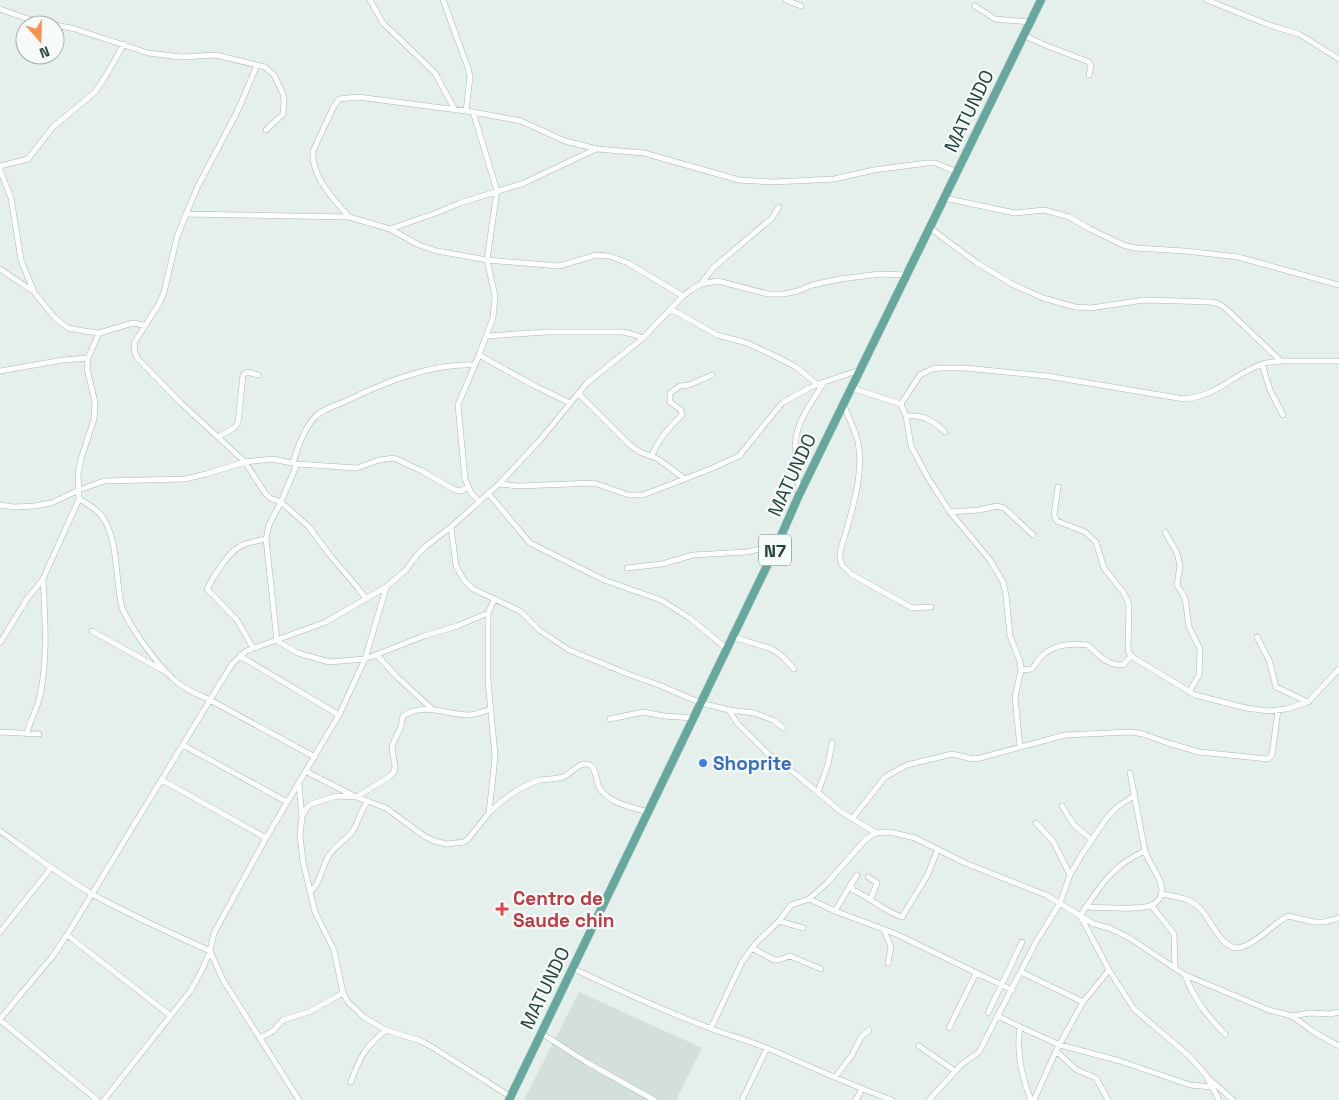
<svg xmlns="http://www.w3.org/2000/svg" width="1339" height="1100" viewBox="0 0 1339 1100" font-family="'Space Grotesk',sans-serif">
  <style>
    .built { fill: #d2dfdb }
    .lines { fill: none; stroke-linecap: round; stroke-linejoin: round }
    .minor-casing { stroke: #a7b8b4; stroke-width: 6 }
    .primary-casing { stroke: #c1cac9; stroke-width: 9 }
    .minor { stroke: #fff; stroke-width: 5 }
    .primary { stroke: #66a79e; stroke-width: 8 }
    .shop-dot { fill: #3f7fe0; stroke: #f6fbf9; stroke-width: 2 }
    .health-dot { fill: #e0444e; stroke: #f6fbf9; stroke-width: 2 }
    .labels { text-anchor: middle; dominant-baseline: central; stroke-width: 4.5; stroke-linejoin: round; paint-order: stroke }
    .shield { fill: #f6fbf9; stroke: #627a76; stroke-width: 1 }
    .shield-label { font-size: 18px; font-weight: bold; fill: #22423e }
    .street-label { font-size: 19px; fill: #22423e; stroke: #f6fbf9 }
    .shop-label { font-size: 19px; font-weight: bold; fill: #366cbe; stroke: #f6fbf9; text-anchor: start }
    .health-label { font-size: 19px; font-weight: bold; fill: #be3a42; stroke: #f6fbf9; text-anchor: start }
  </style>
  <rect width="100%" height="100%" fill="#e5efeb"/>
  <!-- built -->
  <path class="built" d="M579,992L702,1048L676,1100H524Z"/>
  <g class="lines">
    <defs>
      <path id="minor" d="M370,0L383,23L435,73L455,110
        M443,0L468,68L470,77L466,111
        M786,0L801,6
        M1207,0L1269,25L1299,34L1339,59
        M975,6L995,19L1029,22
        M0,9L28,19L75,29L148,53L181,57L216,55L265,67L274,75L283,94L284,102L283,114L266,130
        M1023,35L1045,45L1089,62L1091,66L1089,75
        M257,65L238,110L198,186L186,214L177,237L164,292L159,304L134,343L135,353L138,359L182,404L245,462L265,493L270,498L281,502L309,527L329,554L358,588L366,599
        M473,112L497,191L487,260L495,296L493,318L479,355L458,405L465,479L471,493L479,501
        M0,166L28,159L53,127L95,92L105,77L124,44
        M0,170L11,198L21,260L34,292L54,317L68,328L84,331L99,333L133,323L144,325
        M944,198L1015,213L1044,210L1069,217L1090,229L1123,245L1135,248L1185,251L1238,257L1339,285
        M186,214L349,217L390,229L419,245L437,251L487,260L559,266L596,255L609,256L628,263L683,296
        M349,217C334,199 311,177 313,151L333,108L339,99L358,97L473,112L521,121L565,141L597,149L644,153L739,180L774,182L834,179L874,170L927,163H935L957,172
        M930,228L977,263L1012,284L1043,298L1075,307L1091,308L1144,300L1211,302L1219,304L1225,308L1281,361H1339
        M390,229L436,213L460,203L524,183L596,149
        M0,269L34,292
        M701,284L713,268L772,218L779,207
        M671,309L717,335L747,343L777,357L796,367L818,385
        M487,336L547,332H622L632,334L643,338
        M479,355L535,386L570,403
        M1262,364L1270,390L1283,415
        M0,371L63,360L88,358
        M852,388L901,404L906,416L911,446L928,478L950,512L990,560L1003,582L1006,595L1010,636L1020,661L1021,670L1015,697L1020,747
        M578,393L630,445L640,452L658,459L685,479
        M901,404L920,375L932,369L941,368H965L1047,376L1184,399C1218,396 1232,375 1262,364C1268,362 1275,362 1281,361
        M844,406C849,418 855,430 858,442C865,476 849,520 840,552V559L842,565L851,574L912,608L931,607
        M906,416C923,414 933,421 945,432
        M218,437L234,428L238,423L243,375L247,372L258,375
        M652,456C658,439 669,428 682,415L681,410L670,402V393L680,386L689,385L712,375
        M293,463C298,447 303,431 314,418C321,410 334,406 344,402C383,383 431,363 475,365
        M297,464L281,502L269,525L266,539L277,641L298,653L329,662L365,659L424,636L457,626L488,613
        M499,484L519,486L594,483L629,495H643L708,470L739,456L782,403L809,388L824,382
        M1058,487L1054,515L1057,521L1085,532L1096,542L1104,568L1123,592L1127,599L1129,606L1128,648L1129,653L1134,658L1195,695L1246,708L1269,711L1286,709L1308,702L1339,669
        M799,491C798,473 792,451 797,433C801,415 815,398 824,382L860,370
        M488,493L530,543L604,580L661,600L691,619L727,649
        M79,499C86,503 95,508 101,515C119,538 115,580 122,608C132,630 159,668 178,683C188,691 199,695 210,700L315,757
        M0,505L14,507L34,506L51,503L79,490L104,481L185,479L206,474L245,462L272,459L297,464L357,468L379,460L394,458L420,470L455,490L461,491L468,487
        M950,512L979,510L997,506L1004,508L1033,535
        M451,527L456,566L464,580L473,589L520,611L539,630L569,650L633,676L659,685L701,703L729,710L754,713L773,720L783,728
        M1165,532L1177,553L1180,565L1177,585L1185,598L1189,627L1200,649L1199,675L1189,692
        M627,568L662,564L693,555L747,552L777,545
        M92,631L164,671
        M733,637L772,649L782,656L794,669
        M1257,637L1269,660L1276,687L1308,702
        M0,643L27,599L43,579L79,499L78,474L81,459L94,419L95,402L87,369L88,358L99,333
        M253,648L237,620L207,589C213,577 228,553 239,547C247,542 257,541 266,539
        M377,655L396,676L431,708
        M240,656L339,715
        M1021,670L1032,669C1035,665 1037,660 1042,656C1054,644 1072,643 1088,645C1097,654 1108,666 1123,665L1131,656
        M729,710L737,723L768,754L797,775L840,811L876,833
        M610,719L643,712L664,716L694,718
        M0,732L39,734
        M27,733C30,721 37,709 40,696C48,658 45,618 43,579
        M183,745L287,802
        M307,772L356,797L386,808L424,836L434,841L447,844L464,842L468,839L489,813L494,767L495,755L488,681V613L494,600
        M162,780L266,838
        M299,784L302,817L300,835L303,862L315,912L334,950L343,993L348,1002L365,1018L386,1030L421,1041L432,1047L511,1097
        M818,792L828,764L832,743
        M1062,806L1074,825L1091,839
        M489,813C504,798 520,786 540,780C547,779 556,779 563,777C571,774 580,760 590,765C597,769 596,783 600,789C611,804 631,807 648,812
        M302,817L306,809L311,804L336,796L356,797L389,777L394,772L395,766L392,748L394,741L401,727L403,716C424,702 444,714 467,715C475,715 483,712 490,709
        M852,819L885,777L907,765L952,754L973,759L980,758L1065,735L1131,732L1143,734L1168,743L1199,752L1268,759L1272,755L1278,710
        M1036,823L1053,841L1070,875
        M0,831C31,853 60,875 92,894C130,915 170,933 210,951L223,980L299,1100
        M857,875L851,884L853,890C870,897 885,912 902,917L927,876L938,849
        M868,877L877,883L871,898
        M311,891C320,884 322,867 328,857C334,846 345,841 352,832C359,822 360,811 368,801
        M1162,894C1172,896 1183,897 1192,902C1211,913 1213,940 1235,948C1253,948 1272,924 1288,916L1314,922H1324L1339,918
        M809,899L835,911L896,934L1012,990
        M1151,905L1174,934L1175,968
        M1086,907C1103,908 1134,910 1150,906C1156,904 1162,897 1162,891C1162,878 1149,864 1145,851L1130,773
        M835,911L851,884
        M1080,916C1099,888 1113,864 1145,851
        M1081,917L1109,970L1134,1009L1189,1056L1206,1075L1219,1100
        M779,921L803,928
        M884,930L891,947L888,963
        M0,932L51,868
        M67,935L171,1016
        M752,948L774,960H778L790,956L821,969
        M572,968C618,990 665,1011 712,1029C731,1036 751,1041 769,1049C810,1066 850,1085 892,1100
        M1021,972L1083,1002
        M1185,975C1194,999 1207,1016 1225,1034
        M988,1013L1022,942
        M998,1016L1020,1027
        M1292,1016L1310,1013L1330,1014L1339,1012
        M0,1019L52,957L67,935L210,700L232,664L246,651L326,622L386,587L406,570L417,555L426,546L451,527L499,484L540,440L587,383L643,338L683,296L691,290L701,284L718,281L768,294H784L798,291L812,285L840,279L880,274L906,275
        M0,1020L97,1100
        M711,1028L742,962L756,943L779,921L791,905L809,899L827,883L866,839L876,833L890,832L915,838L965,863L1046,895L1094,924L1109,928L1128,937L1185,975L1269,1010L1292,1016L1314,1032L1339,1046
        M949,1028L976,973
        M541,1033L588,1063L654,1100
        M260,1038L273,1031L283,1020L309,1012L343,993
        M919,1046L955,1071
        M1056,1051L1077,1070L1096,1078L1108,1100
        M836,1076L852,1055L861,1037L869,1030
        M1207,1077L1233,1100
        M351,1082C359,1058 366,1046 386,1030
        M104,1100L191,990L202,970L210,951L214,933L266,838L339,715L365,659L386,588
        M742,1100L767,1048
        M856,1100L862,1089
        M929,1100L961,1065L979,1052L1036,942L1060,903L1070,875L1082,854L1106,819L1116,808L1135,795
        M1031,1100C1022,1079 1016,1050 1020,1027L1060,1045L1120,1061L1190,1085L1212,1087
        M1034,1100L1056,1051L1083,1002L1109,970"/>
      <path id="primary" d="M509,1100L777,545L799,495L1041,0"/>
    </defs>
    <!-- minor casing -->
    <use href="#minor" class="minor-casing"/>
    <!-- primary casing -->
    <use href="#primary" class="primary-casing"/>
    <!-- minor -->
    <use href="#minor" class="minor"/>
    <!-- primary -->
    <use href="#primary" class="primary"/>
  </g>
  <!-- markers -->
  <circle class="shop-dot" cx="703" cy="763" r="5"/>
  <path class="health-dot" d="M499.5 901.5h5v5h5v5h-5v5h-5v-5h-5v-5h5z"/>
  <g class="labels">
    <!-- shield labels -->
    <rect class="shield" x="759" y="534.5" width="32" height="31" rx="4"/>
    <g class="shield-label">
      <text x="775" y="550">N7</text>
    </g>
    <!-- street labels -->
    <g class="street-label">
      <text transform="translate(969 111) rotate(-64)">MATUNDO</text>
      <text transform="translate(792 475) rotate(-65)">MATUNDO</text>
      <text transform="translate(545 988) rotate(-64)">MATUNDO</text>
    </g>
    <!-- shop labels -->
    <g class="shop-label">
      <text x="713" y="763">Shoprite</text>
    </g>
    <!-- health labels -->
    <g class="health-label">
      <text x="513" y="898">Centro de<tspan x="513" dy="22">Saude chin</tspan></text>
    </g>
  </g>
  <!-- north arrow -->
  <g transform="translate(40 40) rotate(160)"><circle r="24" fill="#f6fbf9" stroke="#a1b1ae"/>
  <path d="M0-4L9 19L0 12L-9 19Z" fill="#fc9256"/>
  <text y="-8" font-size="14" font-weight="bold" text-anchor="middle" fill="#22423e">N</text>
  </g>
</svg>
